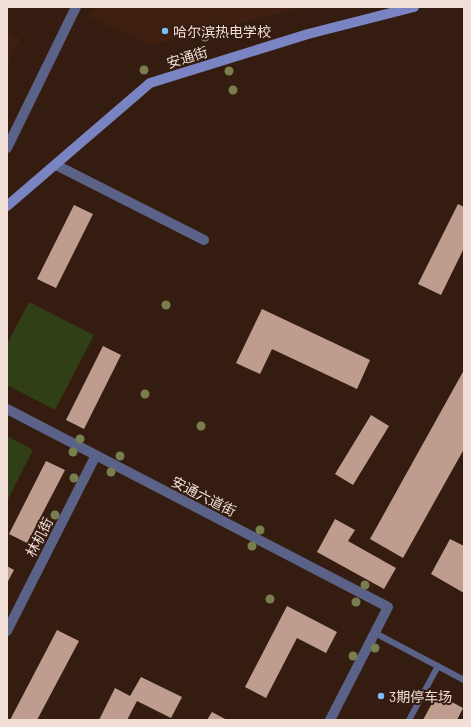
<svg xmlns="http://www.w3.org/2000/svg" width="471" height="727" viewBox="0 0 471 727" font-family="Barlow,'Noto Sans SC',sans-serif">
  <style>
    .built { fill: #3f2010 }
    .green { fill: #313f16 }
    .building { fill: #bf9d8e }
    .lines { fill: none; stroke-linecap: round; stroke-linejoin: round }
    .service { stroke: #5b6288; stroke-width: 6 }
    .minor { stroke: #5b6288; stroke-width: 10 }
    .secondary { stroke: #7a84c2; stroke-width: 10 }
    .tree { fill: #787e4d }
    .poi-dot { fill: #78bff7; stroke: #351c10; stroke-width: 1.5 }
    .labels { text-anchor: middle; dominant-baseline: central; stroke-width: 4; stroke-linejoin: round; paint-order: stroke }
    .poi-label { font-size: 14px; fill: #f1dfd7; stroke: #351c10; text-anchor: start }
    .street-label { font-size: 14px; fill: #f1dfd7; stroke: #351c10 }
  </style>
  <rect width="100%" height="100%" fill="#351c10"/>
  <!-- built -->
  <path class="built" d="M93,7H307L151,45L88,16Z
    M7,32L20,39L7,64Z"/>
  <!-- green -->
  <path class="green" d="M29,302L94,335L55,410L7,385V344Z
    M7,436L33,450L7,501Z"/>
  <!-- building -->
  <path class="building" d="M458,204L464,207V248L441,295L418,284Z
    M74,205L93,214L56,288L37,279Z
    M262,309L370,360L357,389L272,349L260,374L236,363Z
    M103,346L121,355L84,429L66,420Z
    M464,370V449L403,558L370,539Z
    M371,415L389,426L353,485L335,474Z
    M46,461L65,470L27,543L9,534Z
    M335,519L355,530L348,541L396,568L384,589L317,552Z
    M450,539L464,546V593L431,574Z
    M7,566L14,570L7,583Z
    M287,606L337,632L326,653L297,638L266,698L245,687Z
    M57,630L79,641L37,720H10Z
    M141,677L182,697L171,718L137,701L127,720H99L115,688L130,696Z
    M437,694L463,708L457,720H423Z
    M212,712L227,720H207Z"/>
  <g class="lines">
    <!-- service -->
    <path class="service" d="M375,633L464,680
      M409,720L438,666"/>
    <!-- minor -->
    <path class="minor" d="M7,148L76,7
      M56,165L204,240
      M7,409L388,607L330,720
      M7,631L96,455"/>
    <!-- secondary -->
    <path class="secondary" d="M7,206L150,83L308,34L414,7"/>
  </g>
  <!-- trees -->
  <g class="tree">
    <circle cx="205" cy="37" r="4.5"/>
    <circle cx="144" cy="70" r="4.5"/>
    <circle cx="229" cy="71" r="4.5"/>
    <circle cx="233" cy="90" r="4.5"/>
    <circle cx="166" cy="305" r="4.5"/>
    <circle cx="145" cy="394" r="4.5"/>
    <circle cx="201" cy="426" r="4.5"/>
    <circle cx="80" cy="439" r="4.5"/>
    <circle cx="73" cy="452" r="4.5"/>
    <circle cx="120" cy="456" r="4.5"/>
    <circle cx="111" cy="472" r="4.5"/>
    <circle cx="74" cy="478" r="4.5"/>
    <circle cx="55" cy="515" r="4.5"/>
    <circle cx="260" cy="530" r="4.5"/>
    <circle cx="252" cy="546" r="4.5"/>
    <circle cx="365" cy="585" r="4.5"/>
    <circle cx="270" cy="599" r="4.5"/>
    <circle cx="356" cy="602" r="4.5"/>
    <circle cx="375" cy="648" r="4.5"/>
    <circle cx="353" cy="656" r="4.5"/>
  </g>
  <!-- markers -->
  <g class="poi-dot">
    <circle cx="165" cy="31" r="4"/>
    <circle cx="381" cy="696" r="4"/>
  </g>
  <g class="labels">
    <!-- poi labels -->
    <g class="poi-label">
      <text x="173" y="31">哈尔滨热电学校</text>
      <text x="389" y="696">3期停车场</text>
    </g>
    <!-- street labels -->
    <g class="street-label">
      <text transform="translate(187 57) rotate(-17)">安通街</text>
      <text transform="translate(204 496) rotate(27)">安通六道街</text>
      <text transform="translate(39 537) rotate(-63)">林机街</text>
    </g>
  </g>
  <!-- border -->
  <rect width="471" height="727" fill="none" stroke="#f1dfd7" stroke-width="16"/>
</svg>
